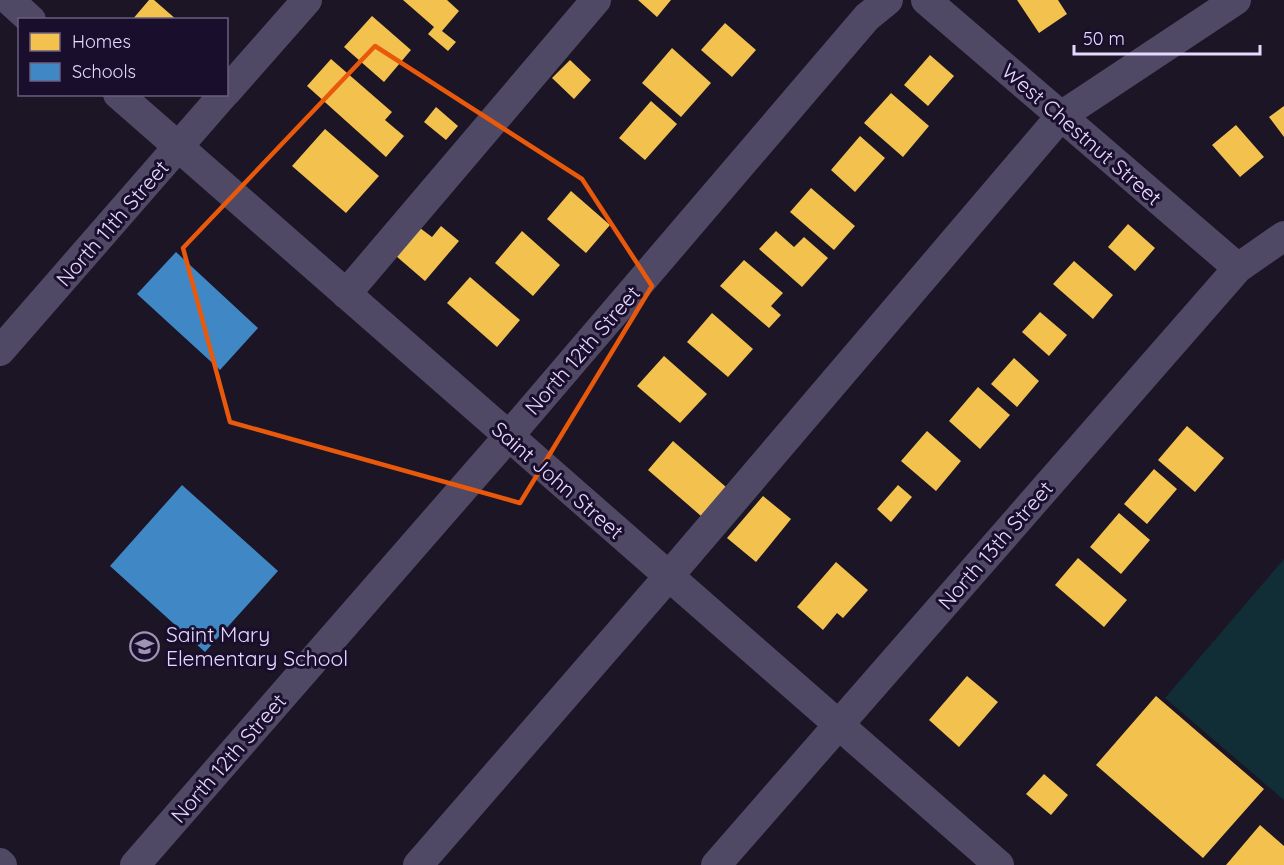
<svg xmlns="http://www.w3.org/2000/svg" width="1284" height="865" viewBox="0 0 1284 865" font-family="Quicksand,sans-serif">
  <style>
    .green { fill: #112d35 }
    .homes { fill: #f2c14e }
    .schools { fill: #3f88c5 }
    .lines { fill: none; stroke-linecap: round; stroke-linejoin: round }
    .minor { stroke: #504966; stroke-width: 30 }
    .marked { fill: none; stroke: #e8590c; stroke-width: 4.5; stroke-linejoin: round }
    .labels { text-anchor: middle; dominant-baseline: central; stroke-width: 6; stroke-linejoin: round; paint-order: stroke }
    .street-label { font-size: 21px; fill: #e5d9ff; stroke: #190e2c }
    .poi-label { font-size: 21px; fill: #e5d9ff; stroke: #190e2c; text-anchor: start }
  </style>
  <rect width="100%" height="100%" fill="#1b1525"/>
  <!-- green -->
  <path class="green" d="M1284,559V800L1165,698Z"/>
  <!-- homes -->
  <path class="homes" d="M149,0H154L177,20H132Z
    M403,0H447L459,11L442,31L456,42L448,51L428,34L434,27Z
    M638,0H671L657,17Z
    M1017,0H1058L1067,14L1039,33Z
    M372,16L411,50L384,82L344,47Z
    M725,23L756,50L732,77L701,50Z
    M672,48L711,83L681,117L642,83Z
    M930,55L954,76L928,106L904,85Z
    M331,59L392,112L385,120L404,136L386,157L307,86Z
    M570,60L591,80L574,99L552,78Z
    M891,93L929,126L903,157L864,123Z
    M651,101L677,124L645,160L619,138Z
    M1284,106V137L1269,117Z
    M436,107L458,126L446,140L424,122Z
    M1236,125L1264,157L1240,177L1212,145Z
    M325,129L379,176L346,213L292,166Z
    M860,136L885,158L855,192L831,170Z
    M811,188L855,226L834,250L790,212Z
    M571,191L610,225L586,253L547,219Z
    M1128,224L1155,248L1135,271L1108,247Z
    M441,226L459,241L425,281L396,256L420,228L432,237Z
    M522,231L560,265L533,296L495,263Z
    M776,231L794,247L804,237L828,258L802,287L759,249Z
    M744,260L783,293L771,306L781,315L769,328L720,286Z
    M1074,261L1113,295L1093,319L1053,284Z
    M470,277L520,320L497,347L447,303Z
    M1040,312L1067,335L1049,356L1022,332Z
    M712,313L753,349L728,377L687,342Z
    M664,356L707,394L680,423L637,386Z
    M1014,358L1039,381L1017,407L991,384Z
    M978,387L1010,415L980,449L949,421Z
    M1187,426L1224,458L1195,492L1158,460Z
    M927,431L961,461L936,491L901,461Z
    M673,441L726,487L701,516L648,470Z
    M1154,469L1177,489L1147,524L1124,504Z
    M898,485L912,497L891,522L877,509Z
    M763,496L791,519L756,562L727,538Z
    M1119,513L1150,540L1121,574L1090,547Z
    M1078,558L1127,600L1104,627L1055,585Z
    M836,562L868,590L843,618L837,613L823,630L797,607Z
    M967,676L998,702L959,747L929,720Z
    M1156,696L1264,789L1203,858L1096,765Z
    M1044,774L1068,795L1051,815L1026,794Z
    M1260,825L1284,846V865H1226Z"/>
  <!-- schools -->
  <path class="schools" d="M176,252L258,328L220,370L137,294Z
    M182,485L278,571L205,652L110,566Z"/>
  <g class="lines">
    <!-- minor -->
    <path class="minor" d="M9,0L31,20
      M926,0L1238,268
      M226,92L307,0
      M118,94L999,865
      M346,294L596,0
      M0,351L224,94
      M0,863L2,865
      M135,865L508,437L867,17L888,0
      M418,865L668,577L1061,116L1236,0
      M716,865L1238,268L1284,236"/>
  </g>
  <!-- marked area -->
  <path class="marked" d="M375,46L582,179L652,286L520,503L230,422L183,248Z"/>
  <!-- icons -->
  <defs>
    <symbol id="school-ring" viewBox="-11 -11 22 22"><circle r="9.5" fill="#190e2c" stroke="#9e94b3" stroke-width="1.5"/><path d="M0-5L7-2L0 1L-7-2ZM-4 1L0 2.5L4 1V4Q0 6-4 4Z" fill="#9e94b3"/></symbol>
  </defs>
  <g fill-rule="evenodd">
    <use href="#school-ring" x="128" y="630" width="33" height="33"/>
  </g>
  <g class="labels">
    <!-- street labels -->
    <g class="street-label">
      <text transform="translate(1082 134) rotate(41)">West Chestnut Street</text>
      <text transform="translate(112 223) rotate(-49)">North 11th Street</text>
      <text transform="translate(582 350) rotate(-49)">North 12th Street</text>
      <text transform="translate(558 480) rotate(41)">Saint John Street</text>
      <text transform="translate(995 545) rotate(-49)">North 13th Street</text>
      <text transform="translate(228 758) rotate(-49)">North 12th Street</text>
    </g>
    <!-- poi labels -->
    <g class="poi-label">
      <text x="166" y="634">Saint Mary<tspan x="166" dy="24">Elementary School</tspan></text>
    </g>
  </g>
  <!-- legend -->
  <rect x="18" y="18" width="210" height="78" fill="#190e2c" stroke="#6b5f80" stroke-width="1.5"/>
  <rect x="30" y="33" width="30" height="18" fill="#f2c14e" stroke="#6b5f80" stroke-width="1.5"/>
  <text x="72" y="48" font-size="18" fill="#e5d9ff">Homes</text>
  <rect x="30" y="63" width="30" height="18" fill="#3f88c5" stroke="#6b5f80" stroke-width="1.5"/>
  <text x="72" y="78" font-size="18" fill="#e5d9ff">Schools</text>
  <!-- scale -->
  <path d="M1074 45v9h186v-9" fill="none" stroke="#e5d9ff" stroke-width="3"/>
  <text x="1083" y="45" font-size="18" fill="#e5d9ff" stroke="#190e2c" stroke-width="4.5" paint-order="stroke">50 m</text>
</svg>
